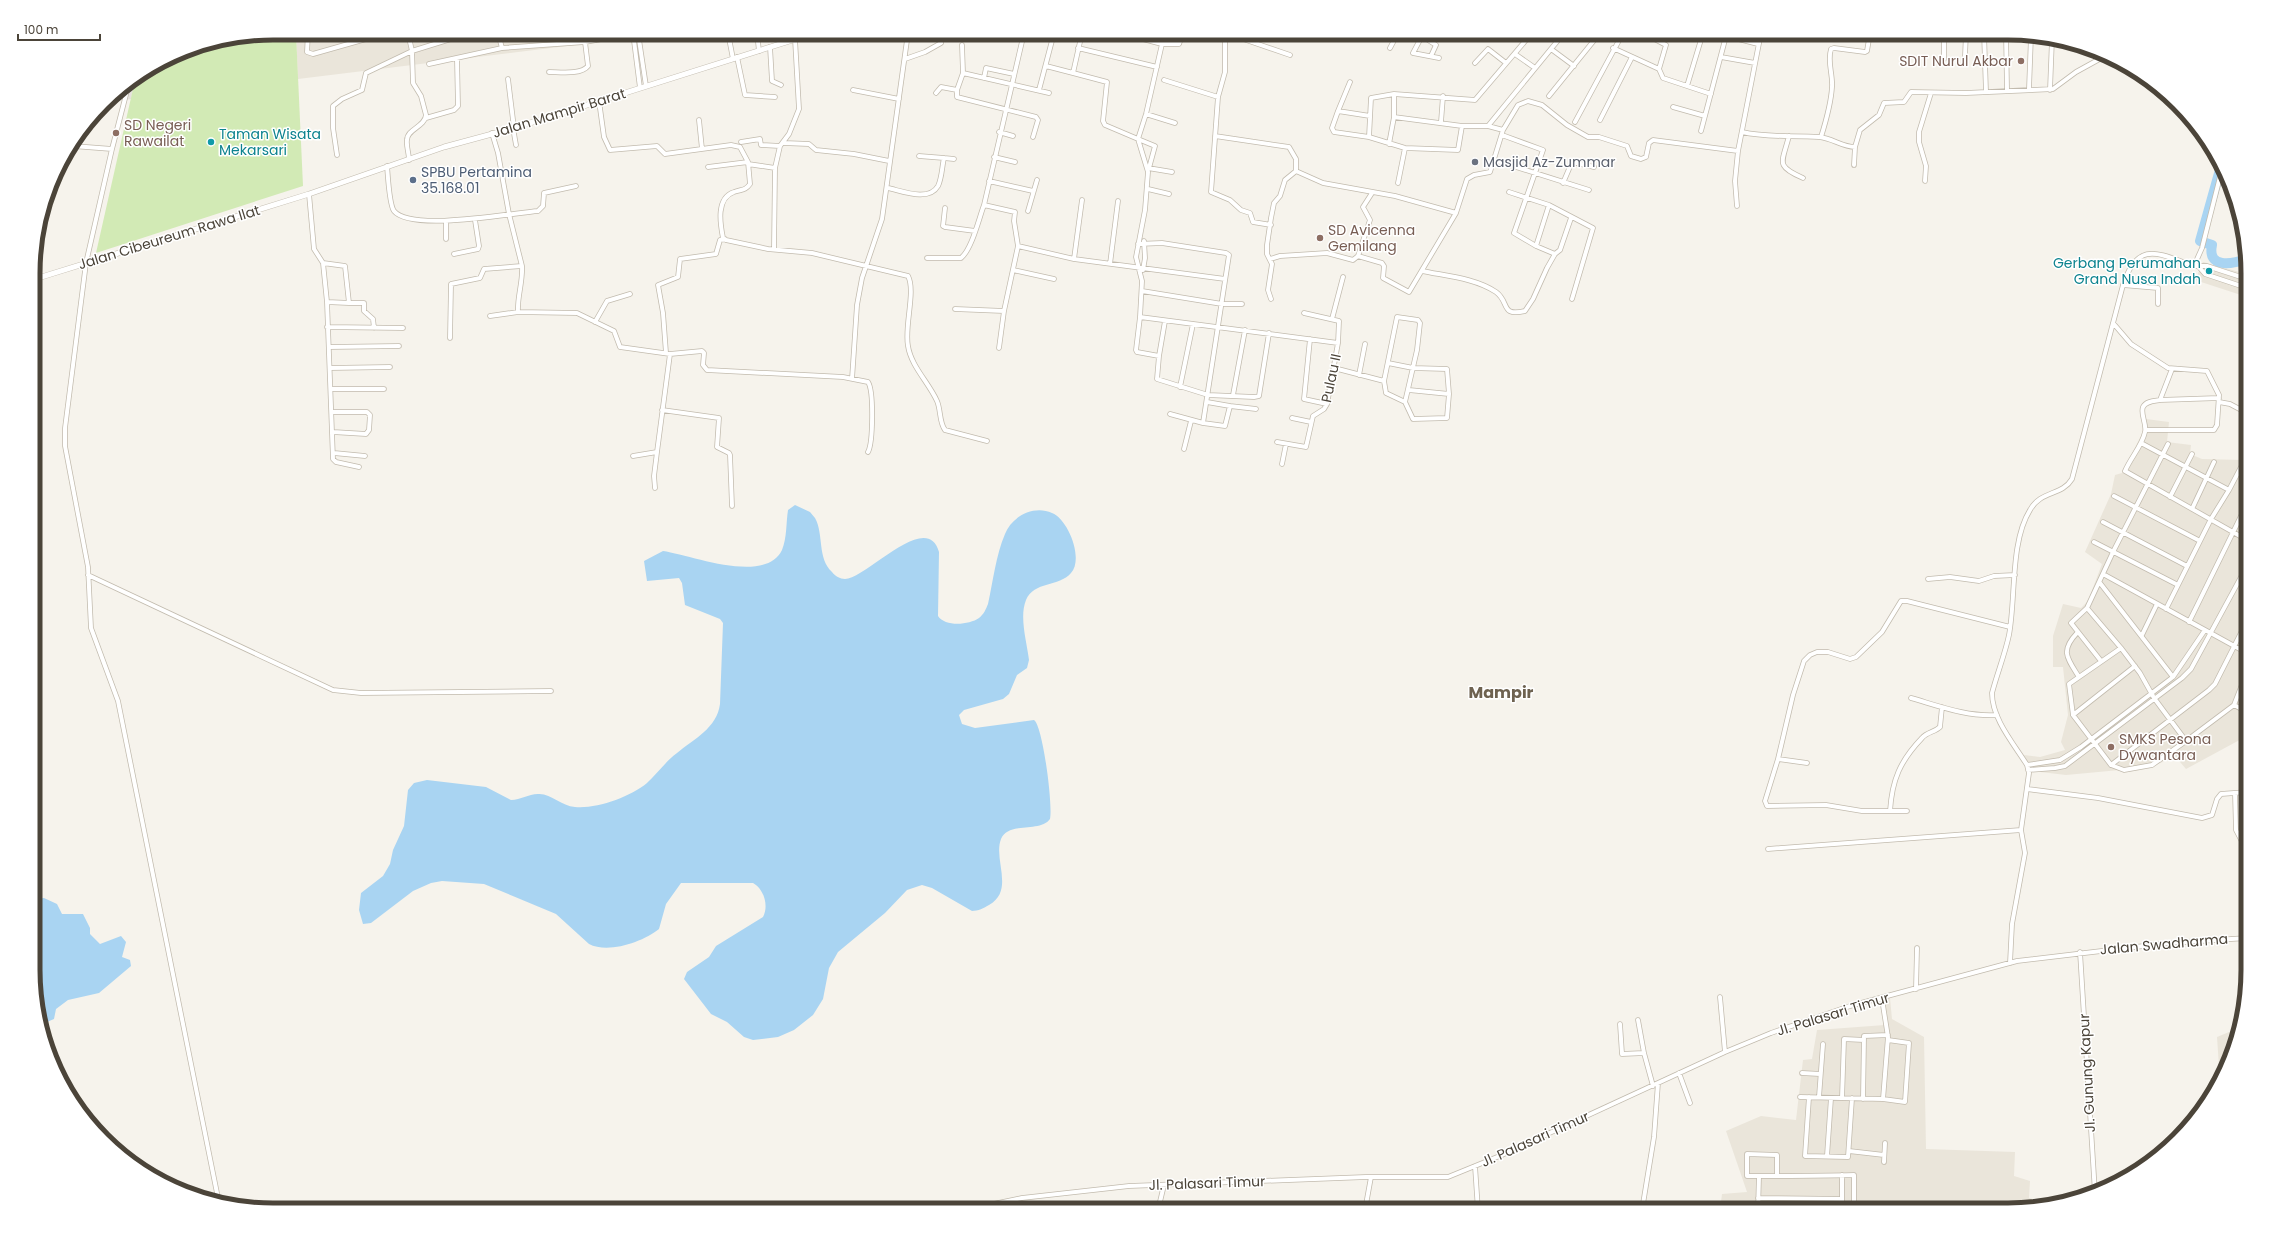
<svg xmlns="http://www.w3.org/2000/svg" width="2281" height="1243" viewBox="0 0 2281 1243" font-family="Poppins,sans-serif">
  <style>
    .residential { fill: #eae5da }
    .industrial { fill: #e6e2dd }
    .green { fill: #d2eab5 }
    .water { fill: #a9d4f2 }
    .lines { fill: none; stroke-linecap: round; stroke-linejoin: round }
    .stream { stroke: #a9d4f2; stroke-width: 1.5 }
    .river { stroke: #a9d4f2; stroke-width: 10 }
    .minor-casing { stroke: #c2bbae; stroke-width: 5.5 }
    .tertiary-casing { stroke: #c2bbae; stroke-width: 6 }
    .minor { stroke: #fff; stroke-width: 4 }
    .tertiary { stroke: #fff; stroke-width: 5 }
    .education-dot { fill: #8d6e63; stroke: #fff; stroke-width: 1.5 }
    .culture-dot { fill: #0f9aa8; stroke: #fff; stroke-width: 1.5 }
    .worship-dot { fill: #6b7280; stroke: #fff; stroke-width: 1.5 }
    .service-dot { fill: #5c6f8a; stroke: #fff; stroke-width: 1.5 }
    .labels { text-anchor: middle; dominant-baseline: central; stroke-width: 3; stroke-linejoin: round; paint-order: stroke }
    .education-label { font-size: 14px; fill: #785e54; stroke: #fff; text-anchor: start }
    .street-label { font-size: 14px; fill: #4b4439; stroke: #fff }
    .culture-label { font-size: 14px; fill: #0d838f; stroke: #fff; text-anchor: start }
    .worship-label { font-size: 14px; fill: #5b616d; stroke: #fff; text-anchor: start }
    .service-label { font-size: 14px; fill: #4e5e75; stroke: #fff; text-anchor: start }
    .quarter-label { font-size: 16px; font-weight: bold; fill: #6e6250; stroke: #fff }
    .rim { fill: none; stroke: #4b4439; stroke-width: 5 }
  </style>
  <rect width="100%" height="100%" fill="#f6f3ec"/>
  <!-- residential -->
  <path class="residential" d="M296,33H673L298,79Z
    M2247,260V297L2195,280L2203,262L2243,273Z
    M2146,419L2169,422L2167,442L2191,445L2190,454L2202,459L2243,460V508L2247,510V736L2186,769L2175,756L2152,767L2066,775L2032,771L2024,755L2040,757L2065,750L2061,742L2068,715L2063,667H2053V636L2063,604L2081,608L2088,601L2102,564L2085,552L2111,494L2115,475L2122,473L2144,430Z
    M1890,998L1892,1019L1924,1037L1926,1149L2015,1152L2014,1176L2030,1181L2029,1198L2051,1204L2024,1209L1720,1210L1722,1194L1747,1192L1726,1131L1761,1116L1796,1120L1803,1060L1812,1059L1817,1030L1885,1025L1881,1001Z
    M2241,1027L2240,1033L2220,1081L2217,1037Z"/>
  <!-- industrial -->
  <path class="industrial" d="M135,80L131,99L107,102L114,93Z"/>
  <!-- green -->
  <path class="green" d="M273,33H296L303,186L96,253L135,80L181,51Z"/>
  <!-- water -->
  <path class="water" d="M795,505L810,512L815,518C824,534 817,558 832,572C835,576 840,579 845,579C866,579 927,509 939,552L938,616C945,627 969,625 979,618C984,614 986,609 988,604C993,581 996,555 1005,534C1012,516 1034,505 1052,513C1068,519 1084,559 1071,573C1059,587 1034,581 1026,600C1019,617 1027,643 1029,660L1027,668L1017,675L1009,694L1003,699L964,710L959,715L962,724L975,728L1034,720C1043,726 1053,806 1050,819C1040,833 1009,821 1001,839C993,860 1015,890 989,905C984,908 978,911 972,911L932,888L922,885L907,890L885,913L838,952L829,968L823,999L813,1015L794,1030L778,1037L753,1040L744,1037L727,1022L711,1014L684,979L687,972L709,957L716,946L763,917C769,906 764,889 753,883H681L666,904L659,929C643,942 608,954 589,944L556,914L484,884L442,881L431,883L413,891L371,923L363,924L359,910L361,893L383,876L390,864L393,850L404,826L408,790L414,783L427,780L486,787L511,800C521,800 528,794 538,794C551,793 561,806 575,807C597,809 630,797 647,783C657,774 665,762 677,753C694,739 717,728 720,704L723,623L720,619L685,605L682,583L679,578L647,581L644,561L663,551C691,555 765,585 782,550C787,538 786,523 788,510Z
    M44,898L57,904L62,914H83L90,928V934L100,944L121,936L126,942L122,957L130,960L131,966L99,993L68,1000L56,1009L54,1019L47,1022L43,1035L35,1001V899Z"/>
  <g class="lines">
    <!-- stream -->
    <path class="stream" d="M2194,135L2205,148
      M2207,150L2220,168"/>
    <!-- river -->
    <path class="river" d="M2221,166L2200,241L2212,245C2207,269 2232,264 2247,259"/>
    <defs>
      <path id="minor" d="M308,33L307,52L313,54L387,33
        M408,33L412,51L413,83L421,96L426,115C425,127 407,129 407,140C406,146 409,153 409,160
        M498,33L502,48
        M633,33L640,88
        M638,33L646,86
        M728,33L733,59
        M757,33L759,51
        M1082,33L1073,73L1107,82L1103,121L1105,125L1138,139L1148,172L1145,210L1136,257L1142,281L1140,317L1338,343L1339,321L1304,313
        M1120,33L1162,44
        M1225,33V72L1218,97L1211,192L1230,200L1241,210L1250,213L1253,222L1271,225
        M1226,33L1290,55
        M1417,33L1436,45L1431,56
        M1643,33L1666,45L1659,69
        M1715,33L1758,44
        M1984,33L1986,92
        M1987,33L2023,35
        M2006,33L2007,90
        M1422,36L1413,53L1439,58
        M962,45L963,73L957,90V97L1036,117L1038,120L1033,137
        M770,47L772,81L781,85
        M1078,48L1157,67
        M1390,48L1398,33
        M1613,48L1659,69L1663,78L1711,94
        M1551,49L1574,66
        M1515,54L1535,68
        M1965,56L1966,33
        M737,57L745,95L775,97
        M1721,57L1755,63
        M905,59L925,52L941,43
        M1944,59V33
        M1475,63L1488,49L1506,63
        M429,64L502,48L585,42L635,33
        M1046,66L1073,73
        M549,72C560,72 581,75 588,66L585,42
        M963,73L1049,93
        M984,78L986,68L1014,74
        M508,79L514,128
        M1164,80L1218,97
        M1350,82L1338,111L1370,116
        M129,83L112,149L86,263L65,428V446L88,567L91,628L118,701L219,1203
        M1687,86L1703,33
        M2029,89L2031,36
        M853,90L899,99
        M1039,90L1054,33
        M2050,90L2052,39
        M936,93L941,87L957,90
        M1549,96L1600,33
        M599,101L604,137L610,150L657,146L665,154L731,145L740,147L748,162L750,184C745,191 742,189 734,192C716,198 720,223 723,238L726,240L768,249L812,253L908,276C916,291 904,327 908,346C911,366 929,383 937,401C941,410 939,422 945,430L987,441
        M1673,107L1705,116
        M1338,111L1332,128L1334,132L1369,137L1405,148L1458,150L1462,126
        M1146,114L1175,123
        M1394,117L1462,126H1488
        M426,118L454,110L458,106L457,59
        M699,120L702,149
        M1600,120L1632,57
        M1441,122L1443,96
        M1575,122L1623,33
        M2193,122L2199,137L2218,160
        M513,128L516,145
        M1503,130L1518,105L1528,101L1542,105L1567,125L1588,137H1599L1627,146L1631,156L1641,159L1646,157L1649,143L1653,140L1738,151
        M1701,131L1726,36
        M999,132L1013,136
        M1742,132C1768,138 1793,135 1819,137C1832,138 1842,147 1855,147L1860,130L1879,115L1884,103L1904,102L1911,92L1966,93L2053,89L2076,72L2105,56
        M1502,135L1543,150L1514,233L1536,246L1555,254
        M1215,136L1289,147L1296,159V171L1323,183L1395,196L1456,213L1467,179L1474,175L1490,172L1503,130L1488,126L1564,33
        M1789,136C1782,163 1775,166 1803,178
        M1369,137L1371,98L1394,94L1475,100L1532,33
        M1821,137C1826,121 1831,104 1832,87C1833,74 1827,62 1831,49L1834,48L1865,52L1867,51L1870,33
        M741,142L760,139L761,145L780,146
        M784,143L809,144L816,150L854,154L889,161
        M1389,144L1394,117V94
        M73,146L112,149
        M337,155L333,128V106L342,99L362,90L366,73L412,51L470,33
        M994,157L1015,162
        M944,158L954,159
        M1494,160L1589,190
        M748,164L775,168
        M1854,165L1855,147
        M387,166C388,176 389,204 394,211C411,232 512,213 538,211L543,206L544,193L576,186
        M708,167L748,162
        M1148,168L1172,172
        M1149,168L1155,146L1138,139L1146,114L1162,44H1179L1183,33
        M989,181L1033,191
        M1925,181L1926,166L1919,142V132L1931,93
        M1398,183L1405,148
        M1563,183L1572,162L1594,167
        M888,188C902,191 929,202 938,186C942,178 942,166 944,158L919,156
        M1148,189L1169,194
        M1509,192L1549,205L1593,228L1572,299
        M1372,193L1363,207L1370,220L1358,256L1382,263L1384,266L1383,278L1409,292L1456,213
        M309,194L314,249L323,263L327,302L333,459L336,462L359,467
        M984,205L1015,212L1014,221L1018,246
        M1737,206L1735,181L1738,151L1761,33
        M945,208L943,226L945,227L975,231
        M1028,211L1037,180
        M446,239V221
        M1138,244L1162,243L1226,253L1229,255L1203,423L1170,414
        M1536,246L1549,205
        M774,249L775,168L780,146L789,134L799,109L795,39
        M454,254L478,249L479,246L475,220
        M927,258H961C972,249 979,218 984,205L1024,33
        M1074,259L1082,200
        M1270,259L1280,256L1327,253L1353,260L1358,256
        M323,263L345,266L349,303H364V311L373,319L374,328
        M1110,264L1118,201
        M2194,266H2207L2247,279
        M2199,267L2205,274L2247,288
        M1013,270L1054,279
        M1143,270L1145,258L1144,241
        M1422,271C1446,276 1475,278 1496,292C1510,302 1500,317 1525,311L1533,299L1547,268L1555,254L1560,250L1571,218
        M2123,285L2158,288V304
        M1142,291L1222,304H1242
        M1271,299L1268,290L1272,264L1267,254V245L1271,218L1274,203L1280,196L1285,180L1296,171
        M327,302L349,303
        M955,309L1004,311
        M518,312C517,297 523,282 522,266
        M490,316L518,312L577,313L614,331L620,347L670,354L702,351L704,353L703,365L707,370L843,377L868,382C874,391 873,443 868,452
        M1140,317L1136,350L1137,352L1159,356L1157,379L1208,395L1254,397L1259,396L1269,333
        M1332,319L1343,277
        M595,322L607,301L630,294
        M2113,323L2131,344L2168,368L2207,371L2219,395L2217,425L2214,430H2146
        M327,327L403,328
        M450,338L451,284L480,278L484,269L522,266L509,214L498,153L492,133
        M1310,339L1304,399L1327,404
        M329,347L399,346
        M999,348L1004,311L1018,246L1074,259L1225,279
        M666,353L663,313L658,285L678,277L680,259L716,254L720,240L725,239
        M1159,356L1165,321
        M330,368L390,367
        M1334,368L1384,381L1386,393L1405,402L1413,419L1447,418L1449,394L1447,369L1413,368L1388,363
        M2172,369L2160,400C2154,401 2146,401 2143,407C2140,414 2147,424 2145,432C2142,446 2131,457 2125,471L2247,540
        M1359,375L1365,344
        M852,379L857,305L862,278L882,219L908,33
        M1384,381L1397,317L1418,320L1420,323L1417,350L1405,402
        M1180,387L1193,324
        M331,389H384
        M1409,390L1449,394
        M1233,395L1245,330
        M2160,400L2219,398
        M1207,402L1230,406
        M2219,402L2230,404L2247,413
        M662,410L719,418L717,447L729,453L730,455L732,506
        M332,412H367L370,415L369,430L366,434L333,432
        M1292,418L1311,422
        M1203,423L1225,426L1230,406L1256,409
        M1277,442L1306,447L1313,416L1324,409L1327,404L1338,343
        M2141,443L2229,490L2211,519L2166,609
        M1184,449L1191,421
        M334,453L365,456
        M633,456L657,452L670,354
        M1282,464L1286,444
        M655,488L654,476L657,452
        M2229,490L2241,467
        M2114,496L2200,541
        M2170,497L2192,454
        M2192,509L2214,462
        M2103,522L2187,566
        M2094,542L2178,585
        M2103,574L2247,653
        M88,575L333,690L361,693L551,691
        M1928,579L1950,577L1979,581L1994,576L2015,575
        M2100,583L2173,677
        M2087,608L2121,648
        M2189,622L2243,512
        M2077,633C2060,651 2067,658 2079,677
        M2142,635L2157,604
        M2101,661L2071,623L2087,608L2113,552L2168,444
        M2242,682L2247,685
        M1911,698C1939,706 1967,717 1997,715
        M2234,705L2247,712
        M2073,715L2135,666
        M2186,741L2152,765L2124,770L2111,765L2073,715L2069,684L2121,648L2140,673L2154,698L2186,741L2234,705L2247,672
        M1778,759L1793,695L1804,661L1810,655L1817,652H1828L1850,659L1856,657L1882,632L1901,601H1907L2010,627
        M1807,763L1778,759L1765,801L1767,806L1826,805L1862,811H1907
        M2027,765L2060,760L2081,747L2173,677L2205,630
        M2111,765L2209,690L2215,684L2247,621
        M2028,770L2055,768L2065,766L2182,678L2191,669L2247,566
        M2027,789L2098,798L2202,818L2212,815L2217,799L2221,794L2247,792
        M2235,793L2236,830L2247,851
        M1890,811C1892,780 1900,761 1922,738C1927,732 1935,732 1940,727L1942,707
        M1768,849L2021,830
        M2080,952L2095,1193
        M2010,963L2012,924L2025,853L2021,830L2029,773L2027,765C2014,744 1992,719 1992,693C1997,674 2005,654 2009,635C2016,598 2010,542 2030,510C2041,490 2062,496 2072,479L2123,285C2138,239 2159,254 2194,266L2202,248L2222,169
        M1916,989L1917,948
        M1720,997L1725,1052
        M1638,1020L1644,1053L1653,1086
        M1620,1024L1622,1054L1644,1053
        M2230,1057V1049H2233
        M1679,1073L1690,1103
        M1802,1073L1820,1074
        M1800,1097L1883,1099L1888,1037L1882,999
        M1809,1097L1805,1156L1848,1157L1852,1098
        M1819,1097L1823,1044
        M1842,1098L1844,1039L1864,1040
        M1863,1099L1864,1036L1888,1035
        M1883,1099L1905,1102L1909,1043L1888,1040
        M2188,1126V1124L2195,1118
        M1849,1151L1884,1155
        M1827,1156L1831,1098
        M1884,1162L1885,1143
        M1475,1166L1478,1210
        M1777,1176V1155L1747,1154V1176C1782,1176 1818,1176 1854,1175V1210
        M1758,1198L1842,1199
        M1721,1206L1749,1204V1210
        M965,1210L1022,1198L1129,1186L1366,1177H1448L1502,1155L1725,1052L1771,1033L1850,1006L2017,961L2169,943L2247,938
        M1158,1210L1164,1185
        M1365,1210L1371,1177
        M1642,1210L1654,1137L1658,1083
        M1758,1210L1759,1176
        M1842,1210V1175"/>
      <path id="tertiary" d="M35,279L309,194L444,147L514,128L815,33"/>
    </defs>
    <!-- minor casing -->
    <use href="#minor" class="minor-casing"/>
    <!-- tertiary casing -->
    <use href="#tertiary" class="tertiary-casing"/>
    <!-- minor -->
    <use href="#minor" class="minor"/>
    <!-- tertiary -->
    <use href="#tertiary" class="tertiary"/>
  </g>
  <!-- markers -->
  <g class="education-dot">
    <circle cx="2021" cy="61" r="4"/>
    <circle cx="116" cy="133" r="4"/>
    <circle cx="1320" cy="238" r="4"/>
    <circle cx="2111" cy="747" r="4"/>
  </g>
  <g class="culture-dot">
    <circle cx="211" cy="142" r="4"/>
    <circle cx="2209" cy="271" r="4"/>
  </g>
  <circle class="worship-dot" cx="1475" cy="162" r="4"/>
  <circle class="service-dot" cx="413" cy="180" r="4"/>
  <g class="labels">
    <!-- education labels -->
    <g class="education-label">
      <text x="2013" y="61" text-anchor="end">SDIT Nurul Akbar</text>
      <text x="124" y="125">SD Negeri<tspan x="124" dy="16">Rawailat</tspan></text>
      <text x="1328" y="230">SD Avicenna<tspan x="1328" dy="16">Gemilang</tspan></text>
      <text x="2119" y="739">SMKS Pesona<tspan x="2119" dy="16">Dywantara</tspan></text>
    </g>
    <!-- street labels -->
    <g class="street-label">
      <text transform="translate(559 113) rotate(-17)">Jalan Mampir Barat</text>
      <text transform="translate(169 237) rotate(-17)">Jalan Cibeureum Rawa Ilat</text>
      <text transform="translate(1331 378) rotate(-78)">Pulau II</text>
      <text transform="translate(2164 944) rotate(-5)">Jalan Swadharma</text>
      <text transform="translate(1833 1014) rotate(-17)">Jl. Palasari Timur</text>
      <text transform="translate(2087 1073) rotate(-93)">Jl. Gunung Kapur</text>
      <text transform="translate(1535 1139) rotate(-24)">Jl. Palasari Timur</text>
      <text transform="translate(1207 1183) rotate(-2)">Jl. Palasari Timur</text>
    </g>
    <!-- culture labels -->
    <g class="culture-label">
      <text x="219" y="134">Taman Wisata<tspan x="219" dy="16">Mekarsari</tspan></text>
      <text x="2201" y="263" text-anchor="end">Gerbang Perumahan<tspan x="2201" dy="16">Grand Nusa Indah</tspan></text>
    </g>
    <!-- worship labels -->
    <g class="worship-label">
      <text x="1483" y="162">Masjid Az-Zummar</text>
    </g>
    <!-- service labels -->
    <g class="service-label">
      <text x="421" y="172">SPBU Pertamina<tspan x="421" dy="16">35.168.01</tspan></text>
    </g>
    <!-- quarter labels -->
    <g class="quarter-label">
      <text x="1501" y="692">Mampir</text>
    </g>
  </g>
  <!-- crop -->
  <path d="M0 0H2281V1243H0ZM273 40H2008A233 233 0 0 1 2241 273V970A233 233 0 0 1 2008 1203H273A233 233 0 0 1 40 970V273A233 233 0 0 1 273 40Z" fill="#fff" fill-rule="evenodd"/>
  <path class="rim" d="M273 40H2008A233 233 0 0 1 2241 273V970A233 233 0 0 1 2008 1203H273A233 233 0 0 1 40 970V273A233 233 0 0 1 273 40Z"/>
  <!-- scale -->
  <path d="M18 34v6h82v-6" fill="none" stroke="#4b4439" stroke-width="2"/>
  <text x="24" y="34" font-size="12" fill="#4b4439" stroke="#ffffff" stroke-width="3" paint-order="stroke">100 m</text>
</svg>
